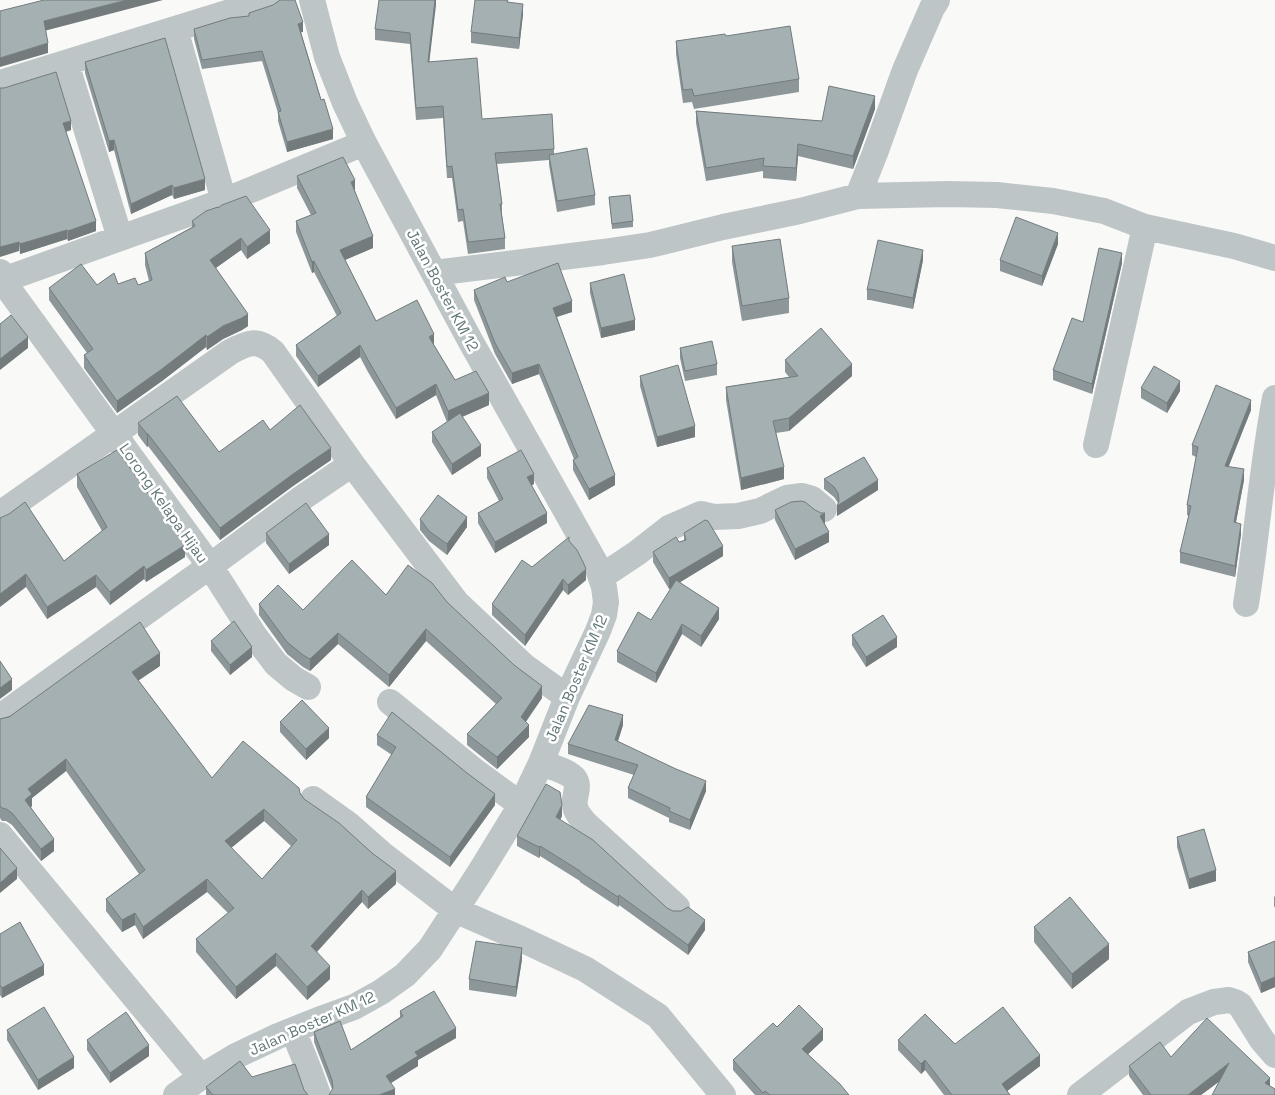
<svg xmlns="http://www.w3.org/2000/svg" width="1275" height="1095" viewBox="0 0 1275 1095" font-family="'Space Grotesk',sans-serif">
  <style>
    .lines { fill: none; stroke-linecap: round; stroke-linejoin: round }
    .minor { stroke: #bec5c6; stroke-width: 26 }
    .wall { fill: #8d9799; fill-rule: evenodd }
    .shaded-wall { fill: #737b7d }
    .building { fill: #a4b0b2; stroke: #737b7d; fill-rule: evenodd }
    .labels { text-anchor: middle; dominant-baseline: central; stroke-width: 5; stroke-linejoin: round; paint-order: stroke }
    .street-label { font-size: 15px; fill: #627779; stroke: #fff }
  </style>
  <rect width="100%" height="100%" fill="#f9f9f8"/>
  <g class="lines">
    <!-- minor -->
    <path class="minor" d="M175,29L224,201
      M66,63L120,238
      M0,83L269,0
      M858,196L875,153L905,70L932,8L937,0
      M0,272L2,280L210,566L0,717
      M434,273L603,252L650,245L723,227L800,211L858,196L948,194L997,195L1053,201L1104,211L1145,227L1234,246L1275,258
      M0,281L224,201L364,143
      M1096,445L1145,227
      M0,514L230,352C247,343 257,338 273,352L352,464L457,603L524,666L567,697
      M601,577L637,553L669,528L701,514L714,517L738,516L760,511L787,498L802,496L812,499L824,509
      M1246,604C1257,536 1262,466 1275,398
      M308,687L294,679L276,664L254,635L210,566L302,498L352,464
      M390,702L476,772L521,805
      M541,763C551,767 566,770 574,778C581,786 573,797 575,806C576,813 581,818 585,823L677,907
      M313,799L348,824L382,854L455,910L521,939L585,969L658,1016L723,1095
      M0,835L201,1077
      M293,1030L309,1070L318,1095
      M176,1095L201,1077L236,1056L278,1036L318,1020L354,1007L381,992L405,975L430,949L480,872L521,805L541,763L567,697L598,631L604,615L606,602L604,587L597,566L471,342L364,143L345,103L327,57L312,0
      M1080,1095L1188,1012L1214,1002L1229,1000L1235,1002L1240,1005L1262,1040L1275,1055"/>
  </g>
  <!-- wall -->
  <path class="wall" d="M436,0L429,61L482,119L554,149V154L595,195V205L557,212L549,165V160L497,164L502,204V215L505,238V249L468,254L463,221L458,222L452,178H447L443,118L416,120L410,44L375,40V29Z
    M508,2L523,14L519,49L471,43V32Z
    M249,13L303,32H301L333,139L287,152L278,121V113L262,61L202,69L194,39V29L249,16Z
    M726,36L799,79V92L694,109L692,102L683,103L676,54V41Z
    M85,62L205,190L174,199L172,195L131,214L114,150L109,152L85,73Z
    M0,88L71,130L66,132L96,231L68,241L67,239L20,254Z
    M875,109L853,169L798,156L796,181L763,178V171L706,181L696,123V111L822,121Z
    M297,176L355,191L373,248L345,260L376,321L434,345L455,380L489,405L462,417L481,456L452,475L432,442V432L447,422L436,395L396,419L368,372L360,357L318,387L296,356V345L337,316L314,272L312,273L296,232V221L311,215L297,188Z
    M609,197L633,221V227L612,229Z
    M218,208L270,243L247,259L241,250L216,268L248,326L242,330L223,339L207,350L206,347L162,381L117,413L84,368V355L87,353L49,300V288L118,284L138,285L149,281L145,265V253L192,227V221Z
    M1058,244L1042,286L1000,271V260Z
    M732,246L789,298V313L742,321L732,262Z
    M923,260L913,309L870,300H867V290Z
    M1122,263L1092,394L1053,380V370Z
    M507,282L572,312L557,317L615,485L589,500L573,470V460L574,459L539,374L512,384L495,354L474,300V290Z
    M590,283L635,330L601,338L590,293Z
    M680,348L717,364V375L685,381L680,358Z
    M785,360L852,376L789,431L776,433L784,479L741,490L726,400V387L789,377L785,372Z
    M640,376L695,437L657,447L640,386Z
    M1141,388L1180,391L1167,413L1141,398Z
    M1251,410L1228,466L1244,480L1236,522L1241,534L1235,577L1180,563V552L1189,516L1187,515V505L1196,457L1192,455V445Z
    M138,423L219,452L270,430L331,460L293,486L220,540L148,446L147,447L138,435Z
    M487,468L534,484L531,485L547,523L495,553L478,523V513L499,501L487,478Z
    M77,474L185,557L146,582L144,579L110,605L96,587L47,619L26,587L0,518L64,561L102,531L77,487Z
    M824,479L878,490L837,516L838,503L834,497L824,489Z
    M775,510L825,524L829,542L795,560L775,520Z
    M420,519L467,527L447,555L429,541L420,530Z
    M266,533L329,545L289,574L266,543Z
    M684,533L723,556L680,582L719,619L701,647L682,634L656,683L617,662V651L651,620L672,587L669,589L653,562V552L684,541Z
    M569,541L586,580L568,595L563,590L525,646L492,615V604Z
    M386,595L447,602L542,698L526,722L529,737L497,769L467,745V734L496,704L426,641L389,687L338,644L310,671L303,667L287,654L259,615V604L303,610Z
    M852,635L897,647L866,667L852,645Z
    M211,641L252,657L230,675L211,651Z
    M160,666L138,680L212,778L300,793L304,799L396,884L368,909L362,902L317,952L330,979L307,1000L276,966L236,999L196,952V939L228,913L207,892L143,939L135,925L122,932L106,911V899L139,874L66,771L32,798V806L31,807L54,851L41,861L12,825L6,821H2L0,818V719ZM264,821L291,846L262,879L231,848Z
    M280,722L329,738L306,760L280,732Z
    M623,725L618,741L706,791L690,830L669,822V818L628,798V788L634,775L568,754V744Z
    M377,735L495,805L450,867L366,807V797L392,755L377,745Z
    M562,816L560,820L667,908L705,930L688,955L619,905L618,907L580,882V881L540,856L539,858L517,846V836Z
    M1177,837L1216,881L1189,889L1177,847Z
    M1275,896V908L1274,906V897Z
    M1034,927L1109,959L1072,989L1034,942Z
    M0,934L44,975L2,998L0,995Z
    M1275,941V987L1261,993L1248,962V952Z
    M522,959L516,997L469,990V979Z
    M400,1011L456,1038L418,1060V1066L391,1083L395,1095L332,1089L314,1042V1032L351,1050L400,1017Z
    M777,1027L823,1040L808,1054L849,1095H755L733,1070V1060Z
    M7,1030L74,1068L38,1090L7,1040Z
    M87,1040L149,1056L110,1083L87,1050Z
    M898,1040L955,1044L1040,1066L1007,1091L1010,1095H944L925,1070L921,1074L898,1050Z
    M1171,1057L1220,1081L1201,1095H1143L1129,1076V1066Z
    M252,1077L304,1090L308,1095H206V1087Z"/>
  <!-- shaded-wall -->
  <path class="shaded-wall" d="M127,0H163L44,31V21Z
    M435,0H436V5L428,73V62Z
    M523,4V14L519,49V38Z
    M303,22V32L298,33V24Z
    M48,43V53L0,67V58Z
    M875,96V109L853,169V156Z
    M71,121V130L63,132V123Z
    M333,129V139L287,152V142Z
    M114,140V150L109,152V141Z
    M798,144V156L796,181V168Z
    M205,179V190L174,199V188Z
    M355,180V192L351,182Z
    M172,185V195L131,214V204Z
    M96,221V231L68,241V231Z
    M67,230V239L20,254V244Z
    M270,230V243L247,259V247Z
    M1058,233V244L1042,286V276Z
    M373,236V248L340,262V250Z
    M241,238V250L210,272V260Z
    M19,242V251L0,257V247Z
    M923,250V260L913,309V298Z
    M1122,253V263L1092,394V384Z
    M314,261V272L312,273V262Z
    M572,301V312L553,318V308Z
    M248,314V326L242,330L223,339L207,350V337L223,326Z
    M635,320V330L601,338V328Z
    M434,334V346L429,337Z
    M206,335V347L162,381L117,413V401Z
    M28,337V348L0,370V359Z
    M360,345V357L318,387V376Z
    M539,364V374L512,384V373Z
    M852,364V376L789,431V418Z
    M1180,381V391L1167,413V403Z
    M436,384V395L396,419V408Z
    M489,393V405L448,423V411Z
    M1251,400V410L1225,476V466Z
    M695,426V437L657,447V437Z
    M147,434H148V446L147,447Z
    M481,445V456L452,475V464Z
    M331,448V460L293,486L220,540V528L293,474Z
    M784,467V479L741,490V478Z
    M1244,469V480L1234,532V522Z
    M534,474V484L527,488V477Z
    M615,475V485L589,500V489Z
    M878,480V490L837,516V506Z
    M547,513V523L495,553V542Z
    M825,513V524L820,526V516Z
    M467,517V527L447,555V544Z
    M1241,524V534L1235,577V566Z
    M829,532V542L795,560V549Z
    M329,534V545L289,574V564Z
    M185,545V557L146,582V570Z
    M723,546V556L669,589V578Z
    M144,566V579L110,605V592Z
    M586,569V580L568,595V585Z
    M26,574V587L0,607V594Z
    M96,575V587L47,619V607Z
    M563,579V590L525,646V635Z
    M719,608V619L701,647V636Z
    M682,624V634L656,683V673Z
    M426,629V641L389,687V675Z
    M338,633V644L310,671V659Z
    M897,637V647L866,667V657Z
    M252,647V657L230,675V665Z
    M160,653V666L132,685V672Z
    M12,679V690L0,699V688Z
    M542,686V698L521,728V717Z
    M623,715V725L615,750V740Z
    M529,725V737L497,769V757Z
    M329,728V738L306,760V749Z
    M66,759V771L32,798V806L25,812V800L28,789Z
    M706,781V791L690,830V820Z
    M495,794V805L450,867V857Z
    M562,805V816L556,828V817Z
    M264,809V821L225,853V841Z
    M54,839V851L41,861V849Z
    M540,846V856L539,858V847Z
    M17,868V879L0,893V883Z
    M1216,870V881L1189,889V879Z
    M396,871V884L368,909V897Z
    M207,879V892L143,939V927Z
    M362,890V902L311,958V946Z
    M619,895V905L618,907V897Z
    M135,913V925L122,932V920Z
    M705,920V930L688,955V945Z
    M1109,944V959L1072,989V974Z
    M522,948V959L516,997V987Z
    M276,953V966L236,999V987Z
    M44,965V975L2,998V988Z
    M330,966V979L307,1000V987Z
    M1275,977V987L1261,993V983Z
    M456,1028V1038L418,1060V1066L386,1086V1076L415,1052Z
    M823,1029V1040L802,1060V1049Z
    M149,1045V1056L110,1083V1073Z
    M1040,1055V1066L1002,1095V1084Z
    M74,1057V1068L38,1090V1080Z
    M925,1060V1070L921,1074V1064Z
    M1229,1063V1074L1201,1095H1188Z
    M1270,1078V1088L1265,1083Z
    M395,1089V1095H379Z"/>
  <!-- building -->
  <path class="building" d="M44,0H127L44,21L48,43L0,58V11Z
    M280,0H295L303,22L298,24L321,100L324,99L333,129L287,142L278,112L281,111L262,51L202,60L194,29L230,18L249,16V13L273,5Z
    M379,0H435L428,62L477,58L482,119L552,114L554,149L495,153L502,204H500L505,238L468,242L463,209L458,210L452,166L447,167L443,106L416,108L410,33L375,29Z
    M475,0H508L507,2L523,4L519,38L471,32Z
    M790,26L799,79L694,96L692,89L683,90L676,41L725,34L726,36Z
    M165,38L205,179L174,188L172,185L131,204L114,140L109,141L85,62Z
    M56,72L71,121L63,123L96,221L68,231L67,230L20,244L19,242L0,247V88H4Z
    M829,86L875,96L853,156L798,144L796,168L763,166L764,158L706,168L696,111L822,121Z
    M587,148L595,195L557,201L549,155Z
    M343,157L355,180L351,182L373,236L340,250L376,321L417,300L434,334L429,337L455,380L476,371L489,393L448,411L436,384L396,408L368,360L360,345L318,376L296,345L341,313L314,261L312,262L296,221L316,213L297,176Z
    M630,195L633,221L612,224L609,197Z
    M246,196L270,230L247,247L241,238L210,260L248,314L242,318L223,326L207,337L206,335L162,369L117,401L84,355L93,349L49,288L81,264L97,285L114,273L118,284L135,278L138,285L152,280L145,253L195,226L192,221L206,211L218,207V208L222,205Z
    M1016,217L1058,233L1042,276L1000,260Z
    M780,239L789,298L742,306L732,246Z
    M878,240L923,250L913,298L870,289L867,290Z
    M1099,248L1122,253L1092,384L1053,370L1072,318L1083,322Z
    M558,263L572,301L553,308L615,475L589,489L573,460L578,457L539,364L512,373L495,343L474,290L505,277L507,282Z
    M624,274L635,320L601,328L590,283Z
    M11,315L28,337L0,359V324Z
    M821,328L852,364L789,418L773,421L784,467L741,478L726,387L798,376L785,360Z
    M712,341L717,364L685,371L680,348Z
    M678,365L695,426L657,437L640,376Z
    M1154,366L1180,381L1167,403L1141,388Z
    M1216,385L1251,400L1225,466L1244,469L1234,522L1241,524L1235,566L1180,552L1191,506L1187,505L1198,447L1192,445Z
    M177,396L219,452L263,420L270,430L300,405L331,448L293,474L220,528L148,434H147L138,423Z
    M460,413L481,445L452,464L432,432Z
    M117,450L185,545L146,570L144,566L110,592L96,575L47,607L26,574L0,594V518L9,514L25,502L64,561L107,527L77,474Z
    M521,450L534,474L527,477L547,513L495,542L478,513L503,499L487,468Z
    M864,457L878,480L837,506L839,501L838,493L834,487L824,479Z
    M438,495L467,517L447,544L429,531L420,519Z
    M801,501L805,502L815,510L821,513H825L820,516L829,532L795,549L775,510L791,502Z
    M306,503L329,534L289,564L266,533Z
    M705,520L708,521L723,546L669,578L653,552L676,537L679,542L686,540L684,533Z
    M569,537V541L577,550L583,562L586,569L568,585L563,579L525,635L492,604L522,560L532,567Z
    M352,560L386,595L408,565L432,583L447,602L514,665L542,686L521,717L529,725L497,757L467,734L502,698L426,629L389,675L338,633L310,659L303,655L287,642L259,604L278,585L303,610Z
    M676,580L719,608L701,636L682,624L656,673L617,651L638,612L651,620Z
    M883,615L897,637L866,657L852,635Z
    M234,621L252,647L230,665L211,641Z
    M140,622L160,653L132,672L212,778L243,741L299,788L300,793L304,799L339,823L372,853L396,871L368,897L362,890L311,946L330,966L307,987L276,953L236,987L196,939L234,908L207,879L143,927L135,913L122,920L106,899L145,870L66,759L28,789L32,794L25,800L54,839L41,849L12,813L6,809L2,808L0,806V719L9,717ZM264,809L297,840L262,879L225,841Z
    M0,661L12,679L0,688Z
    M302,700L329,728L306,749L280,722Z
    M589,705L623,715L615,740L676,769L706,781L690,820L669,811L670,808L628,788L638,765L568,744Z
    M392,712L467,773L495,794L450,857L366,797L396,747L377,735Z
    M546,784L560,792L562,805L556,817L593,840L667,908L673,911H681L688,907L705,920L688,945L619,895L618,897L580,872V871L540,846L539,847L517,836Z
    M1204,829L1216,870L1189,879L1177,837Z
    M0,848L17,868L0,883Z
    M1070,897L1109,944L1072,974L1034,927Z
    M20,922L44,965L2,988L0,985V934Z
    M476,941L522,948L516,987L469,979Z
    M1275,941V977L1261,983L1248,952Z
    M434,991L456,1028L415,1052L418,1056L386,1076L395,1089L379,1095H329L333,1088L332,1080L314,1032L340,1021L351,1050L403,1016L400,1011Z
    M799,1005L823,1029L802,1049L840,1084L849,1095H770L765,1091L763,1093L733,1060L773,1023L777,1027Z
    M44,1007L74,1057L38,1080L7,1030Z
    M1003,1007L1040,1055L1002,1084L1010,1095H952L925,1060L921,1064L898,1040L925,1014L955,1044Z
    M126,1012L149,1045L110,1073L87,1040Z
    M1207,1018L1270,1078L1265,1083L1275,1089V1095H1212L1229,1063L1188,1095H1151L1129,1066L1160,1042L1171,1057Z
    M240,1061L252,1077L295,1064L304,1090L308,1095H213L206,1087Z"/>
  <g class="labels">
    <!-- street labels -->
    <g class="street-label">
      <text transform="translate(443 290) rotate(62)">Jalan Boster KM 12</text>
      <text transform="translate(164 503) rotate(55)">Lorong Kelapa Hijau</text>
      <text transform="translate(576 678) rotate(-67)">Jalan Boster KM 12</text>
      <text transform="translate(312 1023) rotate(-24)">Jalan Boster KM 12</text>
    </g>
  </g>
</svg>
